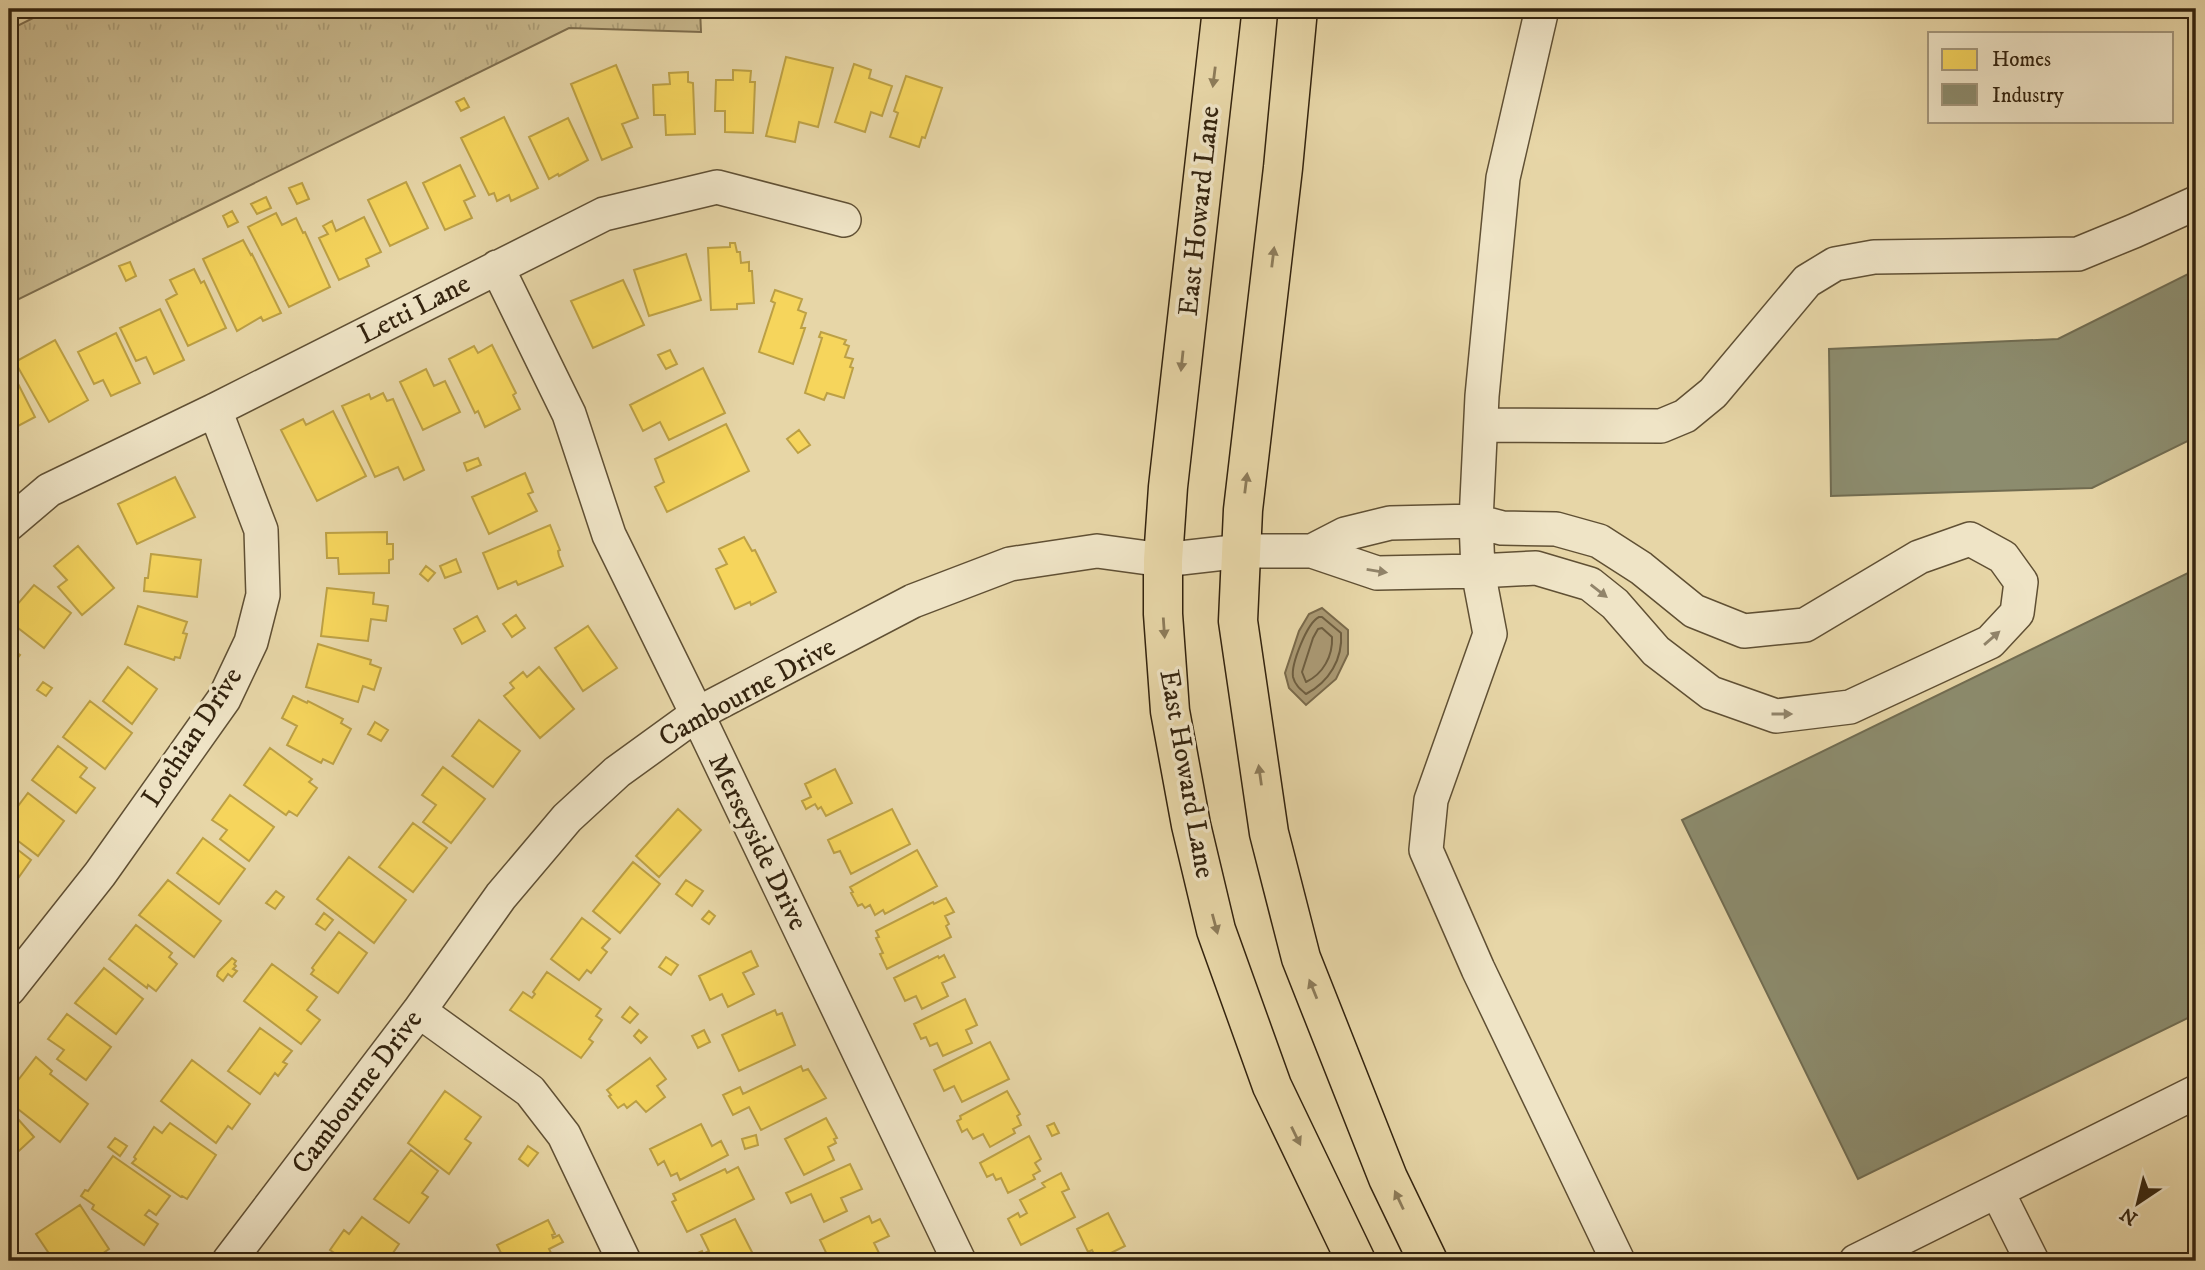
<svg xmlns="http://www.w3.org/2000/svg" width="2205" height="1270" viewBox="0 0 2205 1270" font-family="'IM FELL DW Pica',serif">
  <style>
    .grass { fill: url(#grass-tufts); stroke: #7e6e4e; stroke-width: 2 }
    .water { fill: #aa9973; stroke: #7a6a4b; stroke-width: 2 }
    .homes { fill: #f6d55c; stroke: #bca045; stroke-width: 2 }
    .industry { fill: #8c8c6e; stroke: #716c51; stroke-width: 2 }
    .lines { fill: none; stroke-linecap: round; stroke-linejoin: round }
    .shore { stroke: #6e5e40; stroke-width: 2 }
    .minor-casing { stroke: #605034; stroke-width: 36 }
    .major-casing { stroke: #33230e; stroke-width: 41 }
    .minor { stroke: #efe4c6; stroke-width: 33 }
    .major { stroke: #e7d6a7; stroke-width: 38 }
    .oneway { fill: #8d7c5a }
    .oneway2 { fill: #91846a }
    .labels { text-anchor: middle; dominant-baseline: central; stroke-width: 7; stroke-linejoin: round; paint-order: stroke }
    .street-label { font-size: 28px; fill: #33230e; stroke: #efe4c6 }
  </style>
  <defs>
    <pattern id="grass-tufts" width="24" height="20" patternUnits="userSpaceOnUse" patternTransform="scale(1.75)"><rect width="24" height="20" fill="#c8b88d"/><path d="M3 7l-1-3M5 7V3M7 7l1-3M15 17l-1-3M17 17v-4M19 17l1-3" fill="none" stroke="#ac9e78"/></pattern>
  </defs>
  <rect width="100%" height="100%" fill="#e7d6a7"/>
  <filter id="stains"><feTurbulence type="fractalNoise" baseFrequency=".00286" numOctaves="4"/><feColorMatrix values="0 0 0 0 .2 0 0 0 0 .09 0 0 0 0 .02 0 0 0 .5 -.17"/></filter>
  <radialGradient id="worn" r=".72"><stop offset=".6" stop-color="#630" stop-opacity="0"/><stop offset="1" stop-color="#630" stop-opacity=".3"/></radialGradient>
  <!-- grass -->
  <path class="grass" d="M51,9H700L701,32L569,28L9,304V30Z"/>
  <!-- water -->
  <path class="water" d="M1322,608L1348,630V654L1336,679L1306,705L1289,688L1285,673L1299,631L1309,614Z"/>
  <!-- homes -->
  <path class="homes" d="M786,57L833,68L818,127L799,122L795,142L766,136Z
    M854,64L871,70L869,78L892,86L882,116L871,112L865,132L835,122Z
    M616,65L638,118L622,124L632,147L602,160L571,84Z
    M733,70L751,71L750,82H755L753,133L725,132V111H715L716,80H733Z
    M688,72V82L693,83L695,134L666,135L665,115H654L653,85L670,84L669,73Z
    M906,76L942,88L925,138L922,137L919,147L890,137L898,113L894,111Z
    M464,98L469,107L461,111L456,102Z
    M504,117L538,188L511,201L509,195L497,201L494,193L489,195L461,138Z
    M568,118L588,160L559,176L558,174L549,179L529,137Z
    M460,165L475,196L464,201L472,218L445,230L423,183Z
    M406,182L428,228L390,246L368,200Z
    M302,183L309,199L297,204L289,188Z
    M266,197L271,208L257,214L251,204Z
    M232,211L238,222L228,227L223,216Z
    M276,213L282,225L296,218L303,233L305,232L330,287L289,307L248,227Z
    M364,217L381,252L366,259L369,266L339,280L319,238L328,234L323,226L332,221L336,231Z
    M243,240L251,255L252,254L281,313L263,321L261,317L237,331L203,259Z
    M730,243H735L737,252H740L741,263L749,262V271H752L754,303L737,304V309L711,310L708,248L730,247Z
    M686,254L701,300L649,316L634,270Z
    M130,262L136,276L126,281L119,266Z
    M194,269L201,283L204,281L226,328L188,346L166,300L177,294L170,280Z
    M623,280L644,325L593,348L571,301Z
    M775,290L802,299L798,310L806,313L801,328H805L793,364L759,352L775,303L771,301Z
    M160,309L184,360L154,374L146,357L136,361L120,328Z
    M821,332L846,340L844,344L849,346L845,357L853,359L850,367L853,368L844,398L827,393L824,400L805,393L822,338L819,337Z
    M116,333L140,383L111,396L103,380L94,384L78,352Z
    M55,340L88,400L49,422L15,362Z
    M492,345L516,393L513,395L520,409L485,427L478,411L475,413L449,359L474,346L478,353Z
    M670,350L677,364L666,369L658,355Z
    M9,366L35,417L16,427L18,431L9,436Z
    M703,368L725,413L669,440L660,422L643,431L630,405Z
    M426,369L434,386L445,381L460,412L423,430L400,382Z
    M383,393L387,401L393,399L424,470L404,480L398,467L375,477L342,406L369,394L371,399Z
    M333,411L366,476L317,501L281,430L303,419L306,425Z
    M726,424L749,471L667,512L655,487L664,482L655,459Z
    M799,430L810,445L798,453L787,439Z
    M478,458L481,465L467,471L464,463Z
    M525,473L533,492L528,494L537,511L489,534L472,497Z
    M175,477L195,517L137,544L118,504Z
    M550,525L560,550L558,551L559,556L563,566L518,585L516,581L498,589L483,553Z
    M387,532V544H393V559L389,560V573L339,574L338,558H327L326,533Z
    M744,537L752,551L755,550L776,592L751,605L750,602L735,609L716,569L727,564L719,549Z
    M78,546L114,588L82,615L58,587L67,580L54,566Z
    M151,554L201,560L197,597L144,591L145,578H148Z
    M456,559L461,572L445,578L440,566Z
    M426,566L435,573L428,581L420,574Z
    M34,585L71,613L44,648L9,621V614Z
    M327,588L374,593L373,604L388,606L386,621L371,619L368,641L321,636Z
    M138,606L187,622L183,633L187,634L180,658L175,657L174,660L125,644Z
    M516,615L525,628L512,637L503,624Z
    M477,616L485,631L462,644L454,629Z
    M588,626L617,668L583,691L555,648Z
    M318,644L371,660L370,664L381,668L374,690L363,686L358,702L306,687Z
    M9,647L20,655L9,669Z
    M128,667L157,689L132,724L103,701Z
    M539,667L574,709L540,738L504,696L514,688L510,683L523,672L527,677Z
    M43,682L52,688L46,696L37,690Z
    M293,696L307,703L308,701L343,719L341,723L351,729L333,764L323,759L321,763L287,745L297,726L282,718Z
    M90,701L132,733L105,769L63,737Z
    M479,720L520,751L493,787L452,756Z
    M375,722L388,730L381,741L368,734Z
    M58,746L87,768L80,777L95,788L76,813L32,780Z
    M270,748L312,779L309,782L317,788L297,816L289,811L286,815L244,785Z
    M443,767L485,799L451,843L423,822L436,805L422,795Z
    M835,769L852,803L826,816L821,807L818,809L815,804L806,809L802,801L811,797L805,784Z
    M28,793L64,821L38,856L9,834V818Z
    M230,795L274,827L249,861L220,839L227,830L212,820Z
    M678,809L701,830L659,877L636,856Z
    M892,809L910,844L851,874L840,851L834,853L828,840Z
    M413,823L447,848L413,892L379,867Z
    M203,838L245,869L219,904L177,873Z
    M9,843L31,860L9,891Z
    M917,850L937,886L885,914L883,910L875,915L870,905L865,908L862,904L858,906L851,893L853,892L850,887Z
    M349,857L406,900L374,943L317,899Z
    M633,862L660,884L620,933L593,911Z
    M168,880L221,921L194,957L139,915Z
    M686,880L703,891L692,906L676,894Z
    M276,891L284,897L275,909L266,903Z
    M946,898L954,912L945,916L949,924L946,926L951,937L887,969L880,954L883,953L876,938L879,937L876,931L933,902L934,904Z
    M709,911L715,916L709,924L702,919Z
    M324,913L333,920L325,930L316,924Z
    M582,918L610,939L602,948L607,952L591,973L587,970L579,980L551,959Z
    M136,925L172,953L169,957L177,964L156,991L148,985L147,988L109,959Z
    M339,932L367,953L338,993L311,974L314,970L312,968Z
    M751,951L758,966L743,973L754,994L728,1007L722,994L710,1000L699,976Z
    M944,955L955,977L942,983L948,996L922,1009L916,996L905,1001L894,978L938,956L939,958Z
    M666,957L678,965L671,975L659,967Z
    M232,958L236,961L234,964L236,966L233,969L237,971L232,977L228,974L223,981L217,976L218,972Z
    M272,964L317,997L307,1010L320,1020L301,1044L244,1001Z
    M104,968L143,999L116,1034L75,1003Z
    M547,972L601,1009L596,1016L602,1020L589,1039L593,1042L581,1058L510,1010L523,992L532,998L535,994L533,992Z
    M965,999L977,1025L966,1030L972,1043L943,1056L937,1043L930,1046L926,1037L921,1039L914,1024Z
    M630,1007L638,1014L630,1023L622,1017Z
    M775,1010L777,1015L782,1013L795,1045L739,1071L722,1035Z
    M67,1014L111,1047L86,1080L57,1059L64,1050L48,1039Z
    M260,1028L292,1051L283,1062L287,1064L278,1076L275,1073L260,1094L228,1071Z
    M639,1030L647,1037L641,1043L634,1036Z
    M704,1030L710,1042L698,1048L692,1036Z
    M990,1042L1009,1079L962,1102L954,1086L944,1091L934,1070Z
    M36,1057L52,1071L50,1074L88,1104L60,1142L9,1102V1092Z
    M650,1058L666,1079L657,1086L665,1097L646,1112L636,1101L627,1108L624,1104L618,1108L609,1096L611,1095L607,1090Z
    M192,1060L250,1104L232,1129L228,1126L216,1143L161,1101Z
    M801,1066L803,1071L808,1069L826,1098L761,1130L749,1107L733,1115L723,1095L740,1087L743,1094Z
    M445,1091L481,1117L465,1139L471,1143L449,1174L408,1143Z
    M1007,1091L1020,1114L1017,1116L1021,1125L1013,1129L1015,1133L990,1147L983,1134L973,1139L967,1129L962,1132L957,1121L961,1119L960,1116Z
    M9,1109L34,1137L9,1160Z
    M826,1118L837,1138L834,1139L836,1143L828,1147L834,1160L804,1175L785,1139Z
    M170,1123L216,1155L187,1199L182,1196L181,1197L132,1163L136,1159L134,1157L154,1127L162,1133Z
    M1054,1123L1059,1133L1052,1136L1047,1126Z
    M701,1124L712,1146L721,1141L728,1155L680,1180L677,1173L671,1176L664,1161L658,1165L650,1149Z
    M756,1135L758,1145L745,1149L742,1139Z
    M1029,1136L1041,1159L1035,1163L1040,1171L1033,1175L1035,1179L1008,1193L1001,1178L996,1180L993,1174L987,1177L980,1163Z
    M115,1138L127,1146L120,1156L108,1147Z
    M528,1146L538,1153L528,1166L519,1159Z
    M411,1150L438,1171L422,1193L428,1197L409,1223L374,1199Z
    M113,1156L170,1196L156,1215L149,1210L145,1215L158,1224L144,1245L92,1209L94,1205L81,1196L85,1190L88,1191Z
    M850,1164L862,1189L841,1198L847,1211L824,1222L811,1194L791,1203L786,1193Z
    M738,1167L754,1199L687,1232L672,1202L676,1200L673,1194L725,1169L727,1173Z
    M1061,1173L1069,1189L1062,1192L1075,1217L1021,1245L1008,1219L1018,1213L1020,1217L1027,1213L1020,1200L1045,1187L1042,1183Z
    M80,1205L109,1249L92,1261H54L36,1234Z
    M1108,1213L1125,1246L1097,1260L1092,1250L1088,1252L1077,1229Z
    M869,1216L872,1223L880,1219L889,1236L874,1243L880,1255L869,1261H848L846,1257L837,1261H830L820,1240Z
    M362,1217L399,1244L391,1256L398,1261H346L330,1250L344,1230L349,1234Z
    M735,1219L755,1258L747,1261H696L693,1255L702,1251L703,1254L709,1251L701,1235Z
    M548,1220L555,1234L552,1235L553,1238L559,1235L563,1242L549,1249L555,1261H505L497,1245Z"/>
  <!-- industry -->
  <path class="industry" d="M2196,270V437L2092,488L1831,496L1829,349L2058,339Z
    M2196,569V1014L1858,1179L1682,820Z"/>
  <g class="lines">
    <!-- shore -->
    <path class="shore" d="M1319,617H1322L1341,633C1343,659 1329,682 1306,694C1300,689 1295,685 1293,677C1291,664 1307,623 1319,617Z
      M1322,628L1332,637C1333,656 1323,674 1306,682L1302,672L1313,638L1318,629Z"/>
    <defs>
      <path id="minor" d="M1542,9L1503,178L1482,396L1476,521L1478,571L1490,634L1431,800L1426,850L1478,969L1618,1261
        M497,267L569,414L609,535L697,714L959,1261
        M1482,425L1661,426L1685,416L1713,393L1807,281L1835,264L1874,257L2078,254L2134,231L2196,203
        M9,524L49,490L215,410L604,214L717,187L844,220
        M9,989L100,874L224,699L251,642L263,595L261,530L215,410
        M419,1011L530,1091L564,1135L624,1261
        M229,1261L419,1011L501,896L567,818L617,772L697,714L913,601L1010,564L1097,551L1163,560L1242,551H1312L1377,573L1478,571L1536,568L1590,584L1615,604L1656,651L1711,693L1776,716L1850,707L1990,642L2017,613L2021,582L2003,557L1970,539L1919,557L1805,625L1744,631L1694,611L1641,568L1599,541L1556,529L1502,528L1476,521L1390,523L1345,534L1312,551
        M1856,1261L1997,1191
        M2032,1261L1997,1191L2196,1092"/>
      <path id="major" d="M1222,9L1168,487L1163,560V614L1170,711L1191,825L1216,930L1272,1086L1356,1261
        M1298,9L1283,168L1243,510L1238,621L1269,833L1301,958L1388,1178L1428,1261"/>
    </defs>
    <!-- minor casing -->
    <use href="#minor" class="minor-casing"/>
    <!-- major casing -->
    <use href="#major" class="major-casing"/>
    <!-- minor -->
    <use href="#minor" class="minor"/>
    <!-- major -->
    <use href="#major" class="major"/>
  </g>
  <!-- one-way arrows -->
  <defs><path id="oneway-solid" d="M-6-.8H1V-3.2L6.5 0L1 3.2V.8H-6Z" transform="scale(1.75)"/></defs>
  <g class="oneway">
    <use href="#oneway-solid" transform="translate(1214 77) rotate(97)"/>
    <use href="#oneway-solid" transform="translate(1273 257) rotate(-83)"/>
    <use href="#oneway-solid" transform="translate(1182 361) rotate(96)"/>
    <use href="#oneway-solid" transform="translate(1246 483) rotate(-83)"/>
    <use href="#oneway-solid" transform="translate(1164 628) rotate(86)"/>
    <use href="#oneway-solid" transform="translate(1260 775) rotate(-98)"/>
    <use href="#oneway-solid" transform="translate(1215 924) rotate(75)"/>
    <use href="#oneway-solid" transform="translate(1313 989) rotate(-112)"/>
    <use href="#oneway-solid" transform="translate(1296 1136) rotate(64)"/>
    <use href="#oneway-solid" transform="translate(1399 1200) rotate(-115)"/>
  </g>
  <g class="oneway2">
    <use href="#oneway-solid" transform="translate(1377 571) rotate(9)"/>
    <use href="#oneway-solid" transform="translate(1599 591) rotate(38)"/>
    <use href="#oneway-solid" transform="translate(1992 638) rotate(-41)"/>
    <use href="#oneway-solid" transform="translate(1782 714)"/>
  </g>
  <g class="labels">
    <!-- street labels -->
    <g class="street-label">
      <text transform="translate(1199 211) rotate(-84)">East Howard Lane</text>
      <text transform="translate(414 309) rotate(-27)">Letti Lane</text>
      <text transform="translate(747 692) rotate(-29)">Cambourne Drive</text>
      <text transform="translate(192 737) rotate(-57)">Lothian Drive</text>
      <text transform="translate(1187 774) rotate(80)">East Howard Lane</text>
      <text transform="translate(758 842) rotate(64)">Merseyside Drive</text>
      <text transform="translate(357 1092) rotate(-53)">Cambourne Drive</text>
    </g>
  </g>
  <!-- margin -->
  <rect width="2205" height="1270" fill="none" stroke="#e7d6a7" stroke-width="35"/>
  <rect x="10" y="10" width="2184" height="1249" fill="none" stroke="#33230e" stroke-width="3.5"/>
  <rect x="18" y="18" width="2170" height="1235" fill="none" stroke="#33230e" stroke-width="2"/>
  <!-- legend -->
  <rect x="1928" y="32" width="245" height="91" fill="#efe4c6" stroke="#a4977c" stroke-width="2"/>
  <rect x="1942" y="49" width="35" height="21" fill="#f6d55c" stroke="#a4977c" stroke-width="2"/>
  <text x="1992" y="66" font-size="21" fill="#33230e">Homes</text>
  <rect x="1942" y="84" width="35" height="21" fill="#8c8c6e" stroke="#a4977c" stroke-width="2"/>
  <text x="1992" y="102" font-size="21" fill="#33230e">Industry</text>
  <!-- north arrow -->
  <g transform="translate(2138 1203) rotate(215)" stroke="#efe4c6" stroke-width="5" paint-order="stroke">
  <path d="M0-5L12 26L0 18L-12 26Z" fill="#33230e"/>
  <text y="-10" font-size="19" font-weight="bold" text-anchor="middle" fill="#33230e">N</text>
  </g>
  <rect width="100%" height="100%" filter="url(#stains)"/>
  <rect width="100%" height="100%" fill="url(#worn)"/>
</svg>
